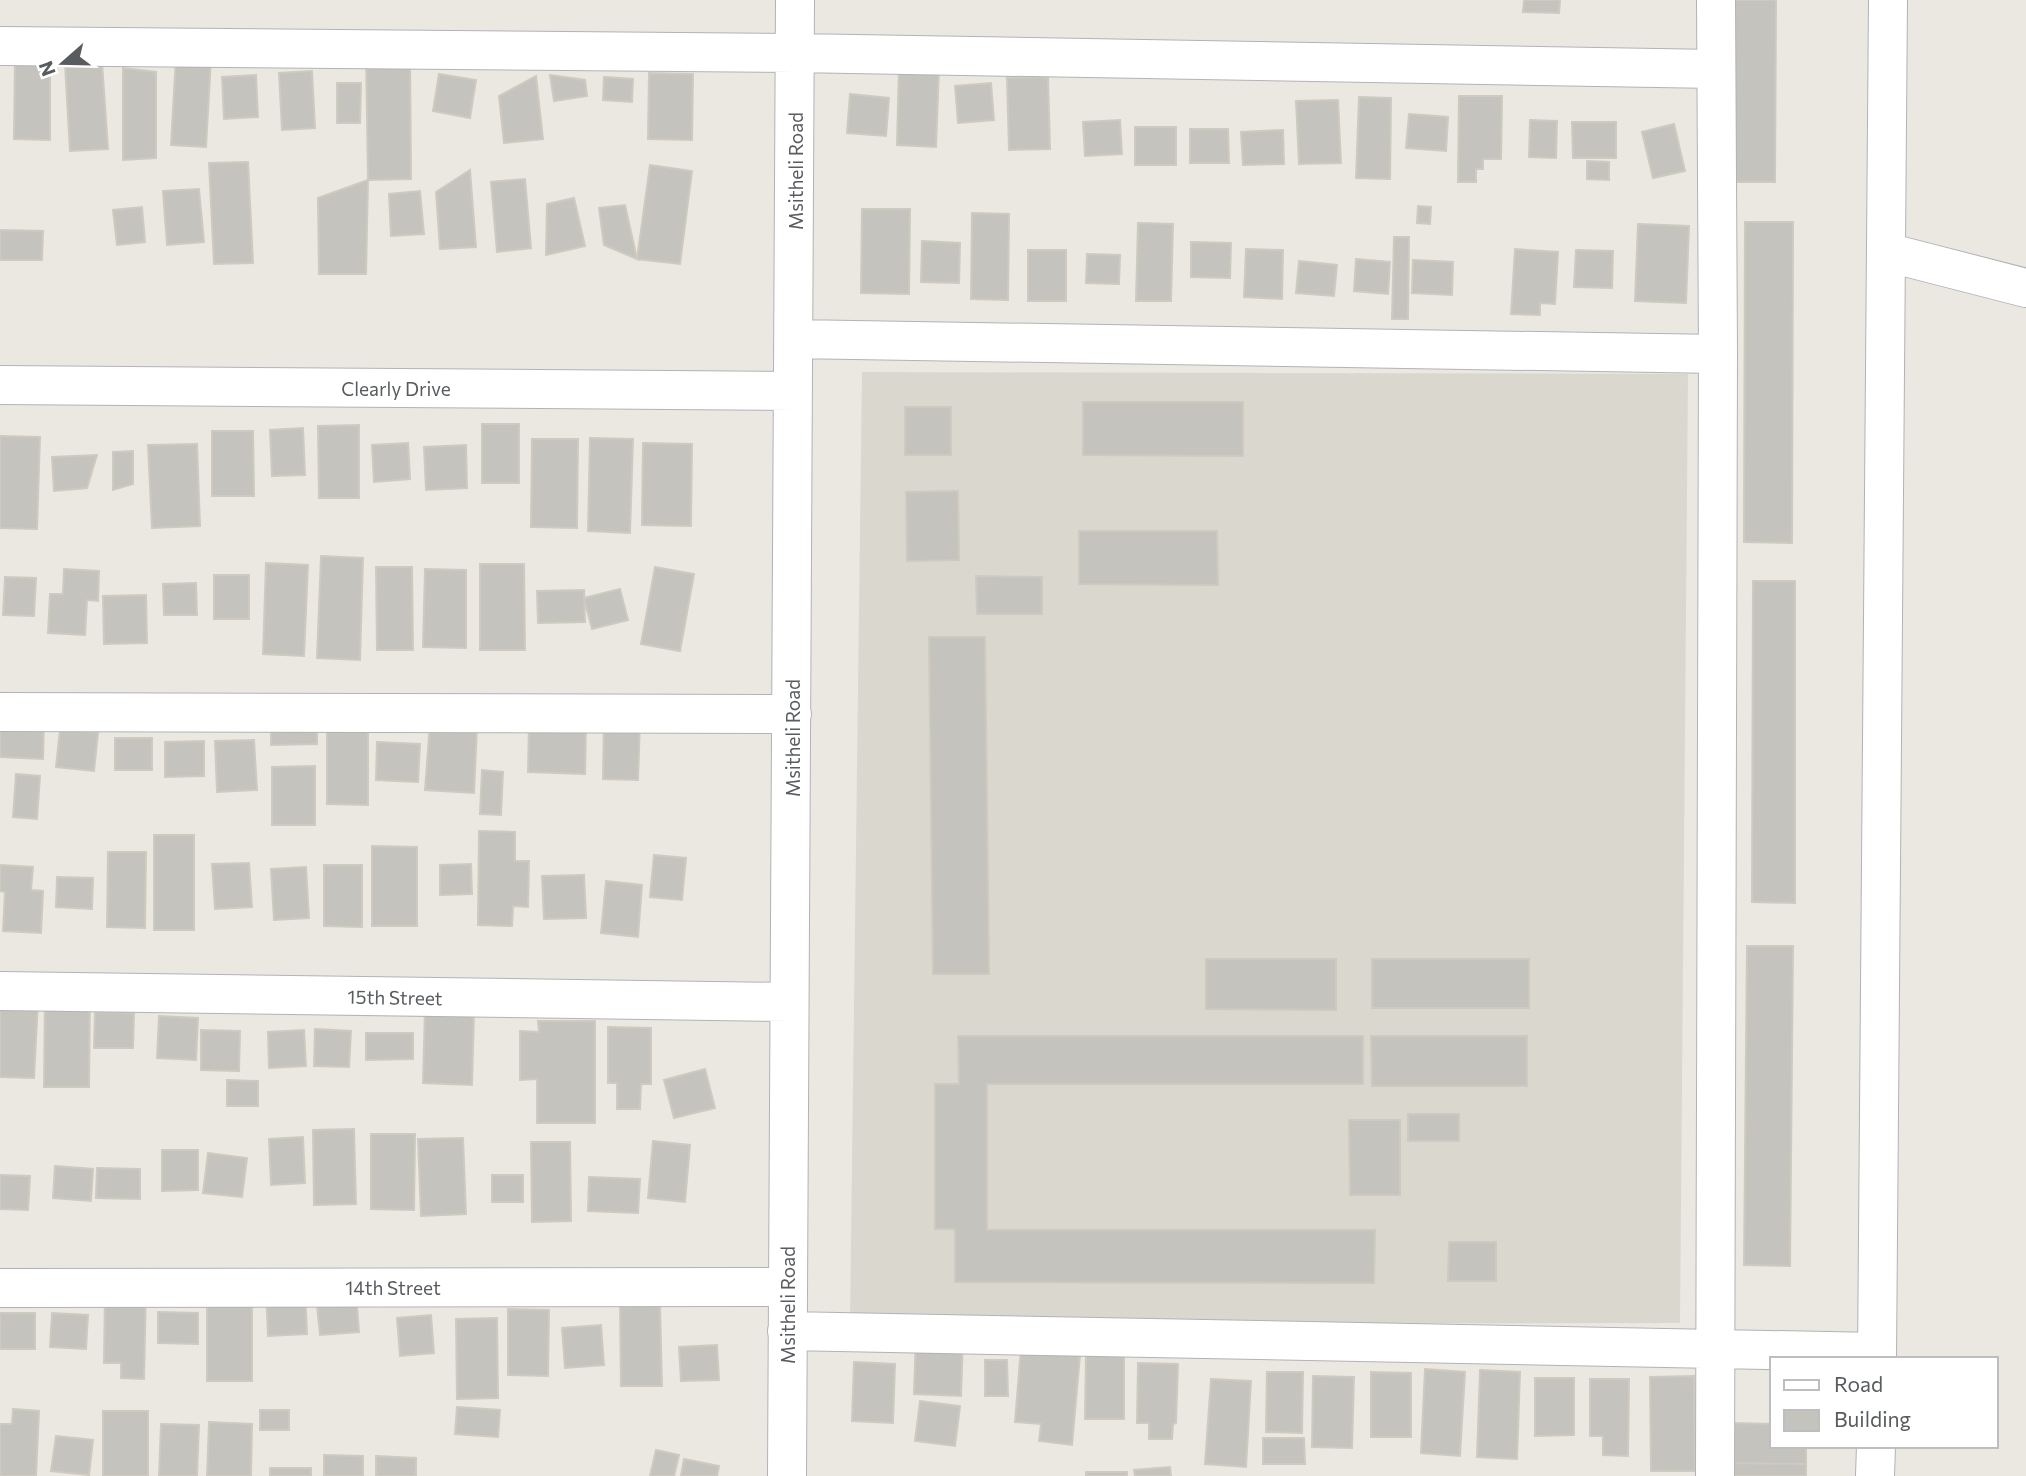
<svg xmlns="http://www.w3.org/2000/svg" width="2026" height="1476" viewBox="0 0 2026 1476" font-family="Commissioner,sans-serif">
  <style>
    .education { fill: #dad7cf }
    .building { fill: #c5c3bd; stroke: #cecac0; stroke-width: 2 }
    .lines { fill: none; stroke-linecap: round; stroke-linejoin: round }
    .street-casing { stroke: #b1b3b7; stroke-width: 40 }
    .street { stroke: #fff; stroke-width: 38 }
    .labels { text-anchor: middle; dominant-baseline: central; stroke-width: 7; stroke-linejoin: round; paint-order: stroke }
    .street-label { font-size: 19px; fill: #595c5f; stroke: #fff }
  </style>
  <rect width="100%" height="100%" fill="#eae8e0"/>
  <!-- education -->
  <path class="education" d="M862,372L1688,374L1680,1323L850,1324Z"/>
  <!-- building -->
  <path class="building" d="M1524,0H1560L1559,13L1523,12Z
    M1734,0H1776L1775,182H1732Z
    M15,55L50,56V140L14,139Z
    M366,55H410L411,179L368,180Z
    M176,57L211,59L206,147L171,145Z
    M102,62L108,149L70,151L65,64Z
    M899,66L939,67L936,147L897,145Z
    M123,68L156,72V158L123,160Z
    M312,71L315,128L282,130L279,73Z
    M649,73L693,74L692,140L648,139Z
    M439,74L476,80L470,118L433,111Z
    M256,75L258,117L224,119L222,77Z
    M550,75L585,80L587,96L554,101Z
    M536,76L543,139L504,143L499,96Z
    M604,77L633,79L632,102L603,100Z
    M1048,77L1050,149L1009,150L1007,78Z
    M337,83H361L360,123H337Z
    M991,83L994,120L958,123L955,86Z
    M850,94L889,98L886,136L847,133Z
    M1459,96H1502L1501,159H1483V169H1476V182H1458Z
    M1359,97L1391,98L1390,179L1356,178Z
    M1338,100L1341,163L1299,164L1296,101Z
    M1409,114L1448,117L1446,151L1406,148Z
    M1120,120L1122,154L1085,156L1083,122Z
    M1530,120L1557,121L1556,158L1529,157Z
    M1572,122H1616V158H1573Z
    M1674,124L1685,171L1653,178L1642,132Z
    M1135,127H1176V165H1135Z
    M1190,129H1228L1229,163H1190Z
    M1283,130L1284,164L1243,165L1241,132Z
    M1587,161L1609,162V180L1587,179Z
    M248,162L253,263L214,264L209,163Z
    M650,165L692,171L680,264L637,259Z
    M470,170L476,247L440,249L436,192Z
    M525,179L531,248L497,252L491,182Z
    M368,180L366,274H319L318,198Z
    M199,189L204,242L167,245L163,191Z
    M420,191L424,234L391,236L389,194Z
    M574,198L585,246L546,255L547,204Z
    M625,205L637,259L604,245L599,208Z
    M1418,206L1431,207L1430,224L1417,223Z
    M142,207L145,242L117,245L113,210Z
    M862,209H910L909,294L861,293Z
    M972,213L1009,214L1008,300L971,299Z
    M1745,222H1793L1792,543L1744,542Z
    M1138,223L1173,224L1171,301H1136Z
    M1638,224L1689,226L1686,303L1635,301Z
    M0,230L43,231L42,260H0Z
    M1394,237H1409L1408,319H1392Z
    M922,241L960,243L959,283L921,282Z
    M1191,242L1231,243L1230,278L1191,277Z
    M1246,249L1283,250L1282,299L1244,297Z
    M1515,249L1558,252L1555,304L1540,303V315L1511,314Z
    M1028,250H1066V301H1028Z
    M1576,250L1613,251L1612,288L1574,287Z
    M1087,254L1120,255L1119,284L1086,283Z
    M1356,259L1390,262L1388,294L1354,291Z
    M1413,260L1453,262L1452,295L1412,293Z
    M1299,261L1337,265L1334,296L1296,293Z
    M1083,402H1243V456L1083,455Z
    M905,407H951V455H905Z
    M482,424H519V483H482Z
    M359,425V498H319L318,426Z
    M303,428L305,475L272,476L270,430Z
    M212,431H253L254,496H212Z
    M0,436L40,437L37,529L0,528Z
    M590,438L633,439L630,533L588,531Z
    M532,439H578L577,528L531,527Z
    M408,443L410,479L374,482L372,445Z
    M643,443L692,444L691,526L642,525Z
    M197,444L200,526L152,528L148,445Z
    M466,445L467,488L426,490L424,447Z
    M133,451V484L113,490V452Z
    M97,455L87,488L54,491L52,457Z
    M958,491L959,560L907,561L906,492Z
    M1079,531H1217L1218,585L1079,584Z
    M321,556L363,558L360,660L317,658Z
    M266,563L308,565L304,656L263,654Z
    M480,564H524L525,650H480Z
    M376,567H412L413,650H377Z
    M655,567L694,574L680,651L641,644Z
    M64,569L99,571L98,601L87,600L85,635L48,633L50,594H63Z
    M425,569L466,570V648L423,647Z
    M214,575H249V619H214Z
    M976,576L1042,577V614H977Z
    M5,577L36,578L34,616L3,615Z
    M1753,581H1795V903L1752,902Z
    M196,583L197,615H164L163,584Z
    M620,589L628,620L592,629L584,598Z
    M584,590L585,622L538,623L537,591Z
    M146,595L147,643L104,644L103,596Z
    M929,637H985L989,974H933Z
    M0,717L44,719L43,759L0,757Z
    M604,719L640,720L638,780L603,779Z
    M317,720V744L271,745V722Z
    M327,721L368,722V805L327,804Z
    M430,723L477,726L474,793L425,790Z
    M529,723L586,725L585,774L528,772Z
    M60,729L98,733L94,771L56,767Z
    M115,738H152V770H115Z
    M254,740L257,790L217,792L215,741Z
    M204,741V776L165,777V742Z
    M377,742L420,744L418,782L376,780Z
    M315,766V825H272V767Z
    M482,770L503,772L501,815L480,814Z
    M16,774L40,776L37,819L13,817Z
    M479,831L515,832V861H529L528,907L513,906L512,926L478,925Z
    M154,835H194V930H154Z
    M372,846L417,847V926H372Z
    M108,852H146L145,928L107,927Z
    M654,855L686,858L682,900L650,897Z
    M249,863L252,907L215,909L212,864Z
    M471,864L472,894L440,895V865Z
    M0,865L33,867L31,890L43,891L41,933L3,931L5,892L0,891Z
    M324,865H362V927L324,926Z
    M306,867L309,918L274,920L271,869Z
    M584,875L586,918L544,919L542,876Z
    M57,877L93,878L92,909L56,907Z
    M606,881L642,885L638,937L601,933Z
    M1747,946H1793L1790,1266L1744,1265Z
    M1206,959H1336V1010L1206,1009Z
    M1372,959H1529V1008H1372Z
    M45,995L90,996L89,1087H44Z
    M0,1000L38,1002L34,1078L0,1077Z
    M425,1008L474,1010L472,1085L423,1083Z
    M95,1012L134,1013L133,1048H94Z
    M159,1016L198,1018L196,1060L157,1058Z
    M538,1021H595V1123H537V1079L520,1080V1031L539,1032Z
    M608,1027L651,1028V1084H641L640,1109H617V1083H608Z
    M315,1029L351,1031L349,1067L314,1066Z
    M201,1030L240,1031L239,1071L201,1070Z
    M304,1030L306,1066L269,1068L268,1032Z
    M366,1033H413V1059L366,1060Z
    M958,1036H1363V1084H987V1230H1375L1374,1283L955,1282V1229H935V1084H959Z
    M1371,1036H1527V1086H1372Z
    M705,1069L715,1108L674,1118L664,1080Z
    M227,1080L258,1081V1106H227Z
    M1408,1114H1459V1141H1408Z
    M1349,1120H1400V1195H1350Z
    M354,1129L356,1204L314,1205L313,1130Z
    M371,1134H415L414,1210L371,1209Z
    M303,1137L305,1183L271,1185L269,1139Z
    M463,1138L466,1214L421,1216L418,1139Z
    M653,1141L690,1145L685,1202L648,1198Z
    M531,1142H570L571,1221L532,1222Z
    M162,1150H198V1190L162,1191Z
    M208,1153L247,1158L242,1197L203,1193Z
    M55,1166L93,1169L91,1201L53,1198Z
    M97,1168L140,1169V1199L96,1198Z
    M0,1175L30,1176L28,1210L0,1209Z
    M492,1175H523V1202H492Z
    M589,1177L640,1179L638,1213L588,1211Z
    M1449,1242H1496V1281H1448Z
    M146,1288L144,1379L121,1378V1363H104L105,1292Z
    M305,1288L307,1334L268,1336L266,1290Z
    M356,1293L359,1332L320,1335L316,1296Z
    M207,1295H252V1381H207Z
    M620,1305H660L662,1386H621Z
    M508,1309L549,1310L548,1376L508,1375Z
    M158,1312L198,1313V1344L158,1343Z
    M0,1313H35V1349H0Z
    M52,1313L88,1315L86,1349L50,1347Z
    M431,1315L434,1353L400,1356L397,1318Z
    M497,1318L498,1398L457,1399L456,1319Z
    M601,1325L604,1365L565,1368L562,1328Z
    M916,1335L963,1338L961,1396L914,1394Z
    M1081,1344L1072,1445L1039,1441L1041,1424L1015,1422L1021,1347Z
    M717,1345L719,1380L681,1381L679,1347Z
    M1086,1356H1124V1419H1085Z
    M985,1360H1007L1008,1396H985Z
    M854,1362L895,1364L893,1423L852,1421Z
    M1138,1363L1178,1364L1176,1423L1173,1424L1172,1439H1149V1423H1137Z
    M1425,1369L1465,1372L1460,1456L1421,1453Z
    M1480,1370L1520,1372L1517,1459L1477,1457Z
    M1267,1372H1303L1302,1433L1266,1432Z
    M1371,1372L1411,1373V1437H1371Z
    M1313,1376L1354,1377L1352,1448L1312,1447Z
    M1694,1376L1695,1471H1651L1650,1377Z
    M1535,1378H1574V1435L1535,1436Z
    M1211,1379L1251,1381L1246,1467L1205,1464Z
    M1590,1379H1629L1628,1456L1603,1455V1436H1590Z
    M920,1401L960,1406L955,1446L915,1441Z
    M457,1407L500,1410L498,1437L455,1434Z
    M13,1409L39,1411L36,1476H0V1424H12Z
    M260,1410H289V1430H260Z
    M103,1411H148V1476H103Z
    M209,1422L252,1424L251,1476H207Z
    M1734,1423L1772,1424V1446H1806V1464L1734,1463Z
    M161,1424L199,1425L197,1476H159Z
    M56,1436L93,1440L89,1475L51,1471Z
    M1263,1438H1304L1305,1464H1263Z
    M656,1450L679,1455L674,1476H650Z
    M324,1455L363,1456V1476H324Z
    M376,1456L416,1458V1476H376Z
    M684,1459L719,1466L717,1476H681Z
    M1734,1463L1806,1464V1476H1734Z
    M1170,1467L1171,1476H1135L1134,1470Z
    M270,1468H311V1476H270Z
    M1086,1472H1127V1476H1086Z"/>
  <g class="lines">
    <defs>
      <path id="street" d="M0,46L795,53L1716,69
        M1886,252L2026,288
        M794,339L1718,354
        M0,385L793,391
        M0,712L792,714
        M0,991L789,1002
        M0,1288L786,1287
        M787,1331L1877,1352
        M1877,1359L1888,0
        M787,1476L795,0
        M1715,1476L1718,354L1716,0
        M1875,1476L1876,1446"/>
    </defs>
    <!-- street casing -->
    <use href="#street" class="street-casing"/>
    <!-- street -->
    <use href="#street" class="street"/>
  </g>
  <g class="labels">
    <!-- street labels -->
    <g class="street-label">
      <text transform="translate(795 171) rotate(-90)">Msitheli Road</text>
      <text x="396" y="388">Clearly Drive</text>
      <text transform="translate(792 738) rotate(-90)">Msitheli Road</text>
      <text transform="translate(395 997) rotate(1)">15th Street</text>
      <text x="393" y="1287">14th Street</text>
      <text transform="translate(787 1305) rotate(-90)">Msitheli Road</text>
    </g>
  </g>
  <!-- legend -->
  <rect x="1770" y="1357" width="228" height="91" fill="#ffffff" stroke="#bdbebf" stroke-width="2"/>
  <rect x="1784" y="1380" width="35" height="10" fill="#ffffff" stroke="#bdbebf" stroke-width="2"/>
  <text x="1834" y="1392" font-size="21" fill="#595c5f">Road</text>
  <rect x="1784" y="1410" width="35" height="21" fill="#c5c3bd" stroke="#bdbebf" stroke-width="2"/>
  <text x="1834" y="1427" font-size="21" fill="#595c5f">Building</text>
  <!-- north arrow -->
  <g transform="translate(63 63) rotate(250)" stroke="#ffffff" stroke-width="5" paint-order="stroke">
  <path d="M0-5L12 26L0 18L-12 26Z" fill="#595c5f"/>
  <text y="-10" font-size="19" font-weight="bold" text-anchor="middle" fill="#595c5f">N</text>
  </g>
</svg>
